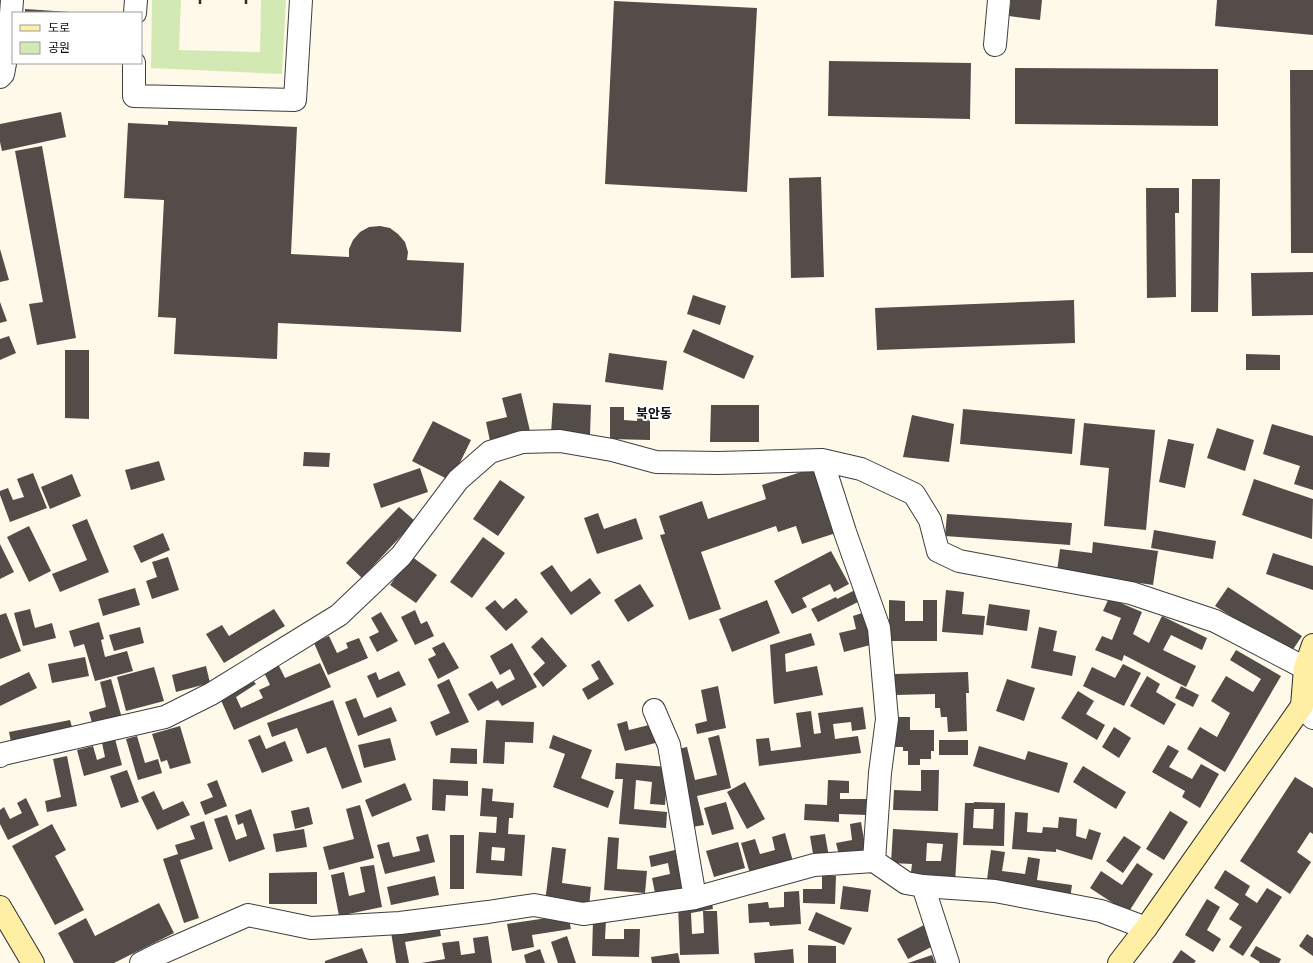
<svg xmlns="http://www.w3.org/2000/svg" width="1313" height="963" viewBox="0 0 1313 963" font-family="'PT Serif','Noto Sans KR',serif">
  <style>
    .green { fill: #d3e9b4 }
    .building { fill: #544c48; fill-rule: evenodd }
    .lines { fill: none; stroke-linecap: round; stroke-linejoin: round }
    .street-casing { stroke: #3e3e3e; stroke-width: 24 }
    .secondary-casing { stroke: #2d2d2d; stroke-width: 24 }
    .path { stroke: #2d2d2d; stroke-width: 2.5; stroke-dasharray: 4 2; stroke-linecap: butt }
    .street { stroke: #fff; stroke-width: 22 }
    .secondary { stroke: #ffefa5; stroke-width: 22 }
    .labels { text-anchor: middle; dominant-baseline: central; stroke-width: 4; stroke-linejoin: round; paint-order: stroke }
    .quarter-label { font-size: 13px; font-weight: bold; fill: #0b0b0b; stroke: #fff }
  </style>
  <rect width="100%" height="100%" fill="#fff9ea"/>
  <!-- green -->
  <path class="green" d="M152,0H181L179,50L260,52L261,0H286L282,74L151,68Z"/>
  <!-- building -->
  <path class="building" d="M1011,0H1042L1040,20L1009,16Z
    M1217,0H1313V35L1215,26Z
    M614,1L757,8L747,192L605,184Z
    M25,9L70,12V13H25Z
    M829,61L971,63L970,119L828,116Z
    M1015,68L1218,69V126L1015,124Z
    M1290,70H1313V253H1291Z
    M61,112L66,137L2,151L0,142V124Z
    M168,121L297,127L291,254L349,257V249L353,240L360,232L369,227L380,226L390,228L398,234L405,242L408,252L407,260L464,263L461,332L278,323L277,359L174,354L176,318L158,317L164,200L124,198L128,123L168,125Z
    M42,146L76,338L37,345L29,304L43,302L15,151Z
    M821,177L824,277L791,278L789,178Z
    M1192,179H1220L1218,312H1191Z
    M1146,188H1179V213H1175L1176,297L1147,298Z
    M0,249L9,280L0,282Z
    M1313,272V315L1252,316L1251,273Z
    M693,295L726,306L720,325L687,314Z
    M1074,300L1075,343L877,350L875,308Z
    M0,302L7,321L0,323Z
    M693,329L754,356L744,379L683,352Z
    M9,336L16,353L0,360V339Z
    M65,350H89V419L65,418Z
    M609,353L667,361L663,390L605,382Z
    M1246,354L1280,355V370H1246Z
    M521,393L530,431L490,441L486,422L507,417L502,398Z
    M553,403L591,405L590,435L551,434Z
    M711,405H759V442H710Z
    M610,407H624V420L637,421L638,407H650V440L610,439Z
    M963,409L1075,419L1072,454L960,444Z
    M912,415L954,424L949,462L903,457Z
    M433,421L471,440L451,481L412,461Z
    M1084,423L1155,430L1146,530L1104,526L1109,468L1080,465Z
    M1272,424L1313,436V490L1294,484L1300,466L1263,454Z
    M1217,428L1254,440L1245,471L1207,458Z
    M1168,439L1194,444L1185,488L1159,482Z
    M304,452L330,453L329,467L303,466Z
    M159,461L165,480L131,490L125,470Z
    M420,468L428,492L381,508L373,484Z
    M813,468L836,533L802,544L796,526L778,532L776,526L701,552L721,609L689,620L660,535L665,534L659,516L702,501L708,519L766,499L762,485Z
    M33,473L47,508L10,522L0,495V491L8,488L13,500L24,497L17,479Z
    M72,474L81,496L50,509L41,487Z
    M1254,479L1313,499L1312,539L1242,515Z
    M500,480L525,497L498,536L473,519Z
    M399,507L415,521L362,578L346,563Z
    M598,513L604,529L636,518L643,539L597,554L584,518Z
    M947,514L1072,523L1070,545L945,536Z
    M87,519L109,572L60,592L52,574L87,560L72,525Z
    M29,526L51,571L29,582L7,537Z
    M1154,530L1216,541L1213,559L1151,548Z
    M163,533L170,550L141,563L133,546Z
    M483,537L505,553L472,598L450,582Z
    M1093,542L1158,551L1153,585L1057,571L1060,549L1092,553Z
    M0,544L14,572L0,579Z
    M831,551L849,584L834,592L830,584L802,598L807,607L792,614L774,581Z
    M1273,553L1313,566V590L1266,574Z
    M411,556L437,575L416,603L390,585Z
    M168,557L179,590L152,599L146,581L157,577L152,562Z
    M552,565L571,592L590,578L601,593L571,615L540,573Z
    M640,584L654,606L628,622L614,600Z
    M1228,587L1302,636L1290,654L1215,606Z
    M135,588L140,605L103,616L98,599Z
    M859,588L864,599L818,622L811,609L836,597L837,599Z
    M946,590L964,592L962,614L985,616L983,635L942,632Z
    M516,598L528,612L506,631L485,608L495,600L503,609Z
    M1109,598L1142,612L1133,634L1149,643L1162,616L1207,638L1202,650L1171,635L1163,650L1196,666L1186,687L1124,655L1122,661L1095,650L1102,636L1112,640L1121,618L1103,611Z
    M767,600L780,633L732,652L719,619Z
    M889,600L905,601V621H923V600H937V641H889Z
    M989,604L1030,610L1027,631L986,625Z
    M30,609L35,628L52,623L56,638L23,646L14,613Z
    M274,609L285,626L224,663L206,634L222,625L229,636Z
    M415,610L421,624L427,621L434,636L415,645L401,617Z
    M381,612L398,641L377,652L369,637L379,632L371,618Z
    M865,612L874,644L844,652L839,633L856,629L853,616Z
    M6,613L21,651L0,659V615Z
    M99,622L104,639L101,640L105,657L127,651L133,671L95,681L84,644L74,647L69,631Z
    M140,627L144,643L114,651L109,635Z
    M1039,627L1057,631L1053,651L1076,656L1072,676L1031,668Z
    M811,633L815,645L785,654L786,672L817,666L823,695L774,704L773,693L770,645Z
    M329,636L337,653L348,648L346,643L359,638L368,658L328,675L314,643Z
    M542,637L567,666L543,687L533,674L545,663L531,647Z
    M444,642L459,668L438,679L428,659L436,655L432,648Z
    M512,643L537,687L502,706L498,700L478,711L468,694L492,681L497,689L515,679L510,669L500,675L490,656Z
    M1236,650L1281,676L1225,772L1187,749L1200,727L1217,737L1230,713L1211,701L1226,676L1253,692L1261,679L1230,660Z
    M85,657L89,676L52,683L48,664Z
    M599,660L614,684L588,700L582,689L599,679L591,665Z
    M277,662L285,678L320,663L331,687L234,730L220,698L250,677L256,684L236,697L241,708L263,698L259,690L270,685L262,668Z
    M1123,664L1141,673L1124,706L1083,686L1092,667L1115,678Z
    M206,666L210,683L176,692L172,675Z
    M154,667L164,701L126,711L117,677Z
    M399,671L406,685L377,698L367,676L376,672L379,680Z
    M29,672L37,688L0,706V686Z
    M968,672L969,693H966L967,731L948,732L947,717H941L940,708H935V694L895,695L894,674Z
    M1147,676L1160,684L1156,692L1176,704L1164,725L1130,706Z
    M111,679L123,722L94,730L89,712L106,707L100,682Z
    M449,679L469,722L436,736L430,722L450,713L437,685Z
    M1007,679L1035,688L1024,721L996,711Z
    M718,686L726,728L697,734L695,724L707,721L701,690Z
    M1181,686L1199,695L1193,707L1175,698Z
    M1078,691L1094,701L1086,714L1105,725L1097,740L1061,718Z
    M356,698L364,718L391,707L397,721L358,736L345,702Z
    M333,700L362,782L342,789L326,747L307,754L297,728L272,737L267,723Z
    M863,707L866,729L852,731L851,722L833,724L835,739L858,736L861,753L759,766L756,739L769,738L771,751L801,747L796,713L811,711L814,734L821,733L818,713Z
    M891,717H910V730H934V751H931V759H920V765H908V751H903V747H891Z
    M70,720L74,734L12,747L9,732Z
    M486,720L534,722L533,743L505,742L504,764L483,763Z
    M627,721L629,730L653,724L659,742L625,751L617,724Z
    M180,726L191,763L170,769L167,760L161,762L152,734Z
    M1114,727L1131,738L1119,758L1102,747Z
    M260,735L266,749L285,741L293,761L262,773L248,740Z
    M553,735L592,750L581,778L614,791L608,808L553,787L565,754L549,748Z
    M719,735L731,788L697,796L704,825L692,827L674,750L687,747L695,780L717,775L708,738Z
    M137,736L145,763L158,759L162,773L138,780L126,739Z
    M390,738L396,760L364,768L358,745Z
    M115,739L122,765L84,776L77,750L93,746L97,760L105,757L102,743Z
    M939,740H968V755H939Z
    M1168,745L1179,751L1169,767L1192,779L1201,764L1219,774L1200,808L1182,797L1185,791L1152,772Z
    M979,746L1025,760L1028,751L1068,763L1059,793L973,766Z
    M451,748L477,749V764L450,763Z
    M67,756L77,806L47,812L45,801L61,797L53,759Z
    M616,763L668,767L665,805L650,804L652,782L636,780L634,809L667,812L666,828L619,824L623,779H615Z
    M1083,766L1126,792L1116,809L1073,782Z
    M127,770L139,802L121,808L110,776Z
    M921,770H939L938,811L893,810L894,790L921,791Z
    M1295,777L1313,788V834L1310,832L1297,852L1311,862L1290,894L1240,861Z
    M433,779L468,781V796L446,795L445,811L432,810Z
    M217,780L227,806L205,815L200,802L213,797L207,784Z
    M828,780L849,781V793H840V799H867V815L839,814V822L804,820L805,804L827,805Z
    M745,782L765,819L747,829L727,792Z
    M405,783L412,800L372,817L365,800Z
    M482,788L493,789L492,801L514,803L513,818H509L508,834L525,835L522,876L476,873L479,832L496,833L497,817L480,816ZM492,847L505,848L504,861L491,860Z
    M154,791L163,810L183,801L190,815L157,830L141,797Z
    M26,798L39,825L8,840L0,824V810L4,807L10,819L22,813L17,803Z
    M726,802L734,829L712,835L704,808Z
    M974,802L1005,803L1004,846L963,845L965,803H974ZM974,809H994L993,829L973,828Z
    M360,805L374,858L329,870L323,847L354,839L346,809Z
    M309,807L313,824L295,829L291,811Z
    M251,809L265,849L229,862L214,819L227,815L236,840L247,836L243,823L238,825L235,815Z
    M1170,811L1188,822L1164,860L1146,849Z
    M1015,812L1028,813L1027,832L1042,833L1043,827L1058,828L1059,817L1077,819L1076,836L1086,839L1089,829L1101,833L1092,860L1056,849V852L1012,849Z
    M204,821L213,849L180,860L199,918L184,923L163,859L178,854L175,845L195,839L190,826Z
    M861,822L866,851L839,855L836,843L852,840L850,824Z
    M52,824L66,850L55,856L84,910L55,925L12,846Z
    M304,829L307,847L276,852L273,834Z
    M893,829L958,833L955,883L910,880L912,864L891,863ZM927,843L943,844L941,861H926Z
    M785,833L794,865L751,877L741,843L755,839L760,854L775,850L772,837Z
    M428,834L435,862L385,874L377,845L389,842L393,857L420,851L416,837Z
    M825,834L829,857L814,860L810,836Z
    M450,835H464V889H450Z
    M1124,836L1141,847L1123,873L1106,861Z
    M608,837L619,838L617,869L647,871L645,893L604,890Z
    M738,842L745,868L714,877L706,851Z
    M552,847L566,849L562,883L591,887L589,907L545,902Z
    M675,850L679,872L684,871L688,890L656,898L652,878L670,874L668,863L651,867L649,856Z
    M991,850L1005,852L1002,871L1025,874L1028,857L1040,859L1037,880L1072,885L1070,899L986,887Z
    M1137,863L1153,874L1128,913L1090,888L1101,871L1122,885Z
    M374,865L382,907L339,916L331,875L344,872L349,896L365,892L360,867Z
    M1225,870L1250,886L1245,895L1257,903L1267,888L1282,897L1243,956L1229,947L1242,927L1229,919L1239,904L1214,888Z
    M317,872V904H269V873Z
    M435,876L439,895L391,905L387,887Z
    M822,876H836L835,904L803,903V889H822Z
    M843,886L871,890L868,912L840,909Z
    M799,891L801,924L770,926L769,922L749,923L748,904L768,902L769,908L784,907V892Z
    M711,898L713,909L691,913L692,934L704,933L703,911H717L719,954L680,955L678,904Z
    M1207,899L1220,907L1207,930L1221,939L1213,952L1185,935Z
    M159,903L174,933L114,963H74L58,933L86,918L95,936Z
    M816,912L852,928L844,945L808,930Z
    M568,915L571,929L532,935L534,947L512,951L507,924Z
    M593,920H606L605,939H624V929H640L639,957L592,956Z
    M439,925L441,936L405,942L409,963H396L391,932Z
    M924,925L935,945L908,959L897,939Z
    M1307,934L1313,938V956L1299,946Z
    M488,936L492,963H421L445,959L442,943L459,941L461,955L475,953L473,938Z
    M567,936L576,963H558L551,942Z
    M808,945L836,946V963H808Z
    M1256,946L1281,959L1279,963H1259L1260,962L1250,956Z
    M362,948L368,963H325V961Z
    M540,949L545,963H526L524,955Z
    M793,949L794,963H755L754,953Z
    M1181,950L1196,961L1194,963H1172Z
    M678,953L680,963H652L651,957Z
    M932,955L935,963H908Z"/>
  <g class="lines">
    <defs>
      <path id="street" d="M135,13L136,0
        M995,45L999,0
        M134,63V96L295,100L301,0
        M0,77L3,74L9,42L12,0
        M822,460L845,532L879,628L887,719L880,773L874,861
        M1302,706L1313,718
        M654,710L669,745L695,898
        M0,756L3,754L165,717L211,694L339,615L401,556L458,480L490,452L522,442L560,441L612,450L656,462L718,463L822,460L861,469L914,494L930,520L938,551L959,561L1131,593L1215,621L1305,668
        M923,886L948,963
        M141,963L159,954L248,915L311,928L400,923L488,912L534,905L583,914L695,898L814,865L874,861L906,883L923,886L995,891L1101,911L1146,928"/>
      <path id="secondary" d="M0,907L33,963
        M1119,963L1146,928L1302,706L1305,668L1313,645"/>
    </defs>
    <!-- street casing -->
    <use href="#street" class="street-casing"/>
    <!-- secondary casing -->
    <use href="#secondary" class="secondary-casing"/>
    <!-- path -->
    <path class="path" d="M200,4V0
      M246,4V0"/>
    <!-- street -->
    <use href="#street" class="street"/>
    <!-- secondary -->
    <use href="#secondary" class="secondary"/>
  </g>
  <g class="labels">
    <!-- quarter labels -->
    <g class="quarter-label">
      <text x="654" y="413">북안동</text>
    </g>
  </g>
  <!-- legend -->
  <rect x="12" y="12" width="130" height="52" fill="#ffffff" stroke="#9d9d9d"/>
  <rect x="20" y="25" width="20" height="6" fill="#ffefa5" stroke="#9d9d9d"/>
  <text x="48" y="32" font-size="12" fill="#0b0b0b">도로</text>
  <rect x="20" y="42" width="20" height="12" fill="#d3e9b4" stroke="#9d9d9d"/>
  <text x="48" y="52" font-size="12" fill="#0b0b0b">공원</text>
</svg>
